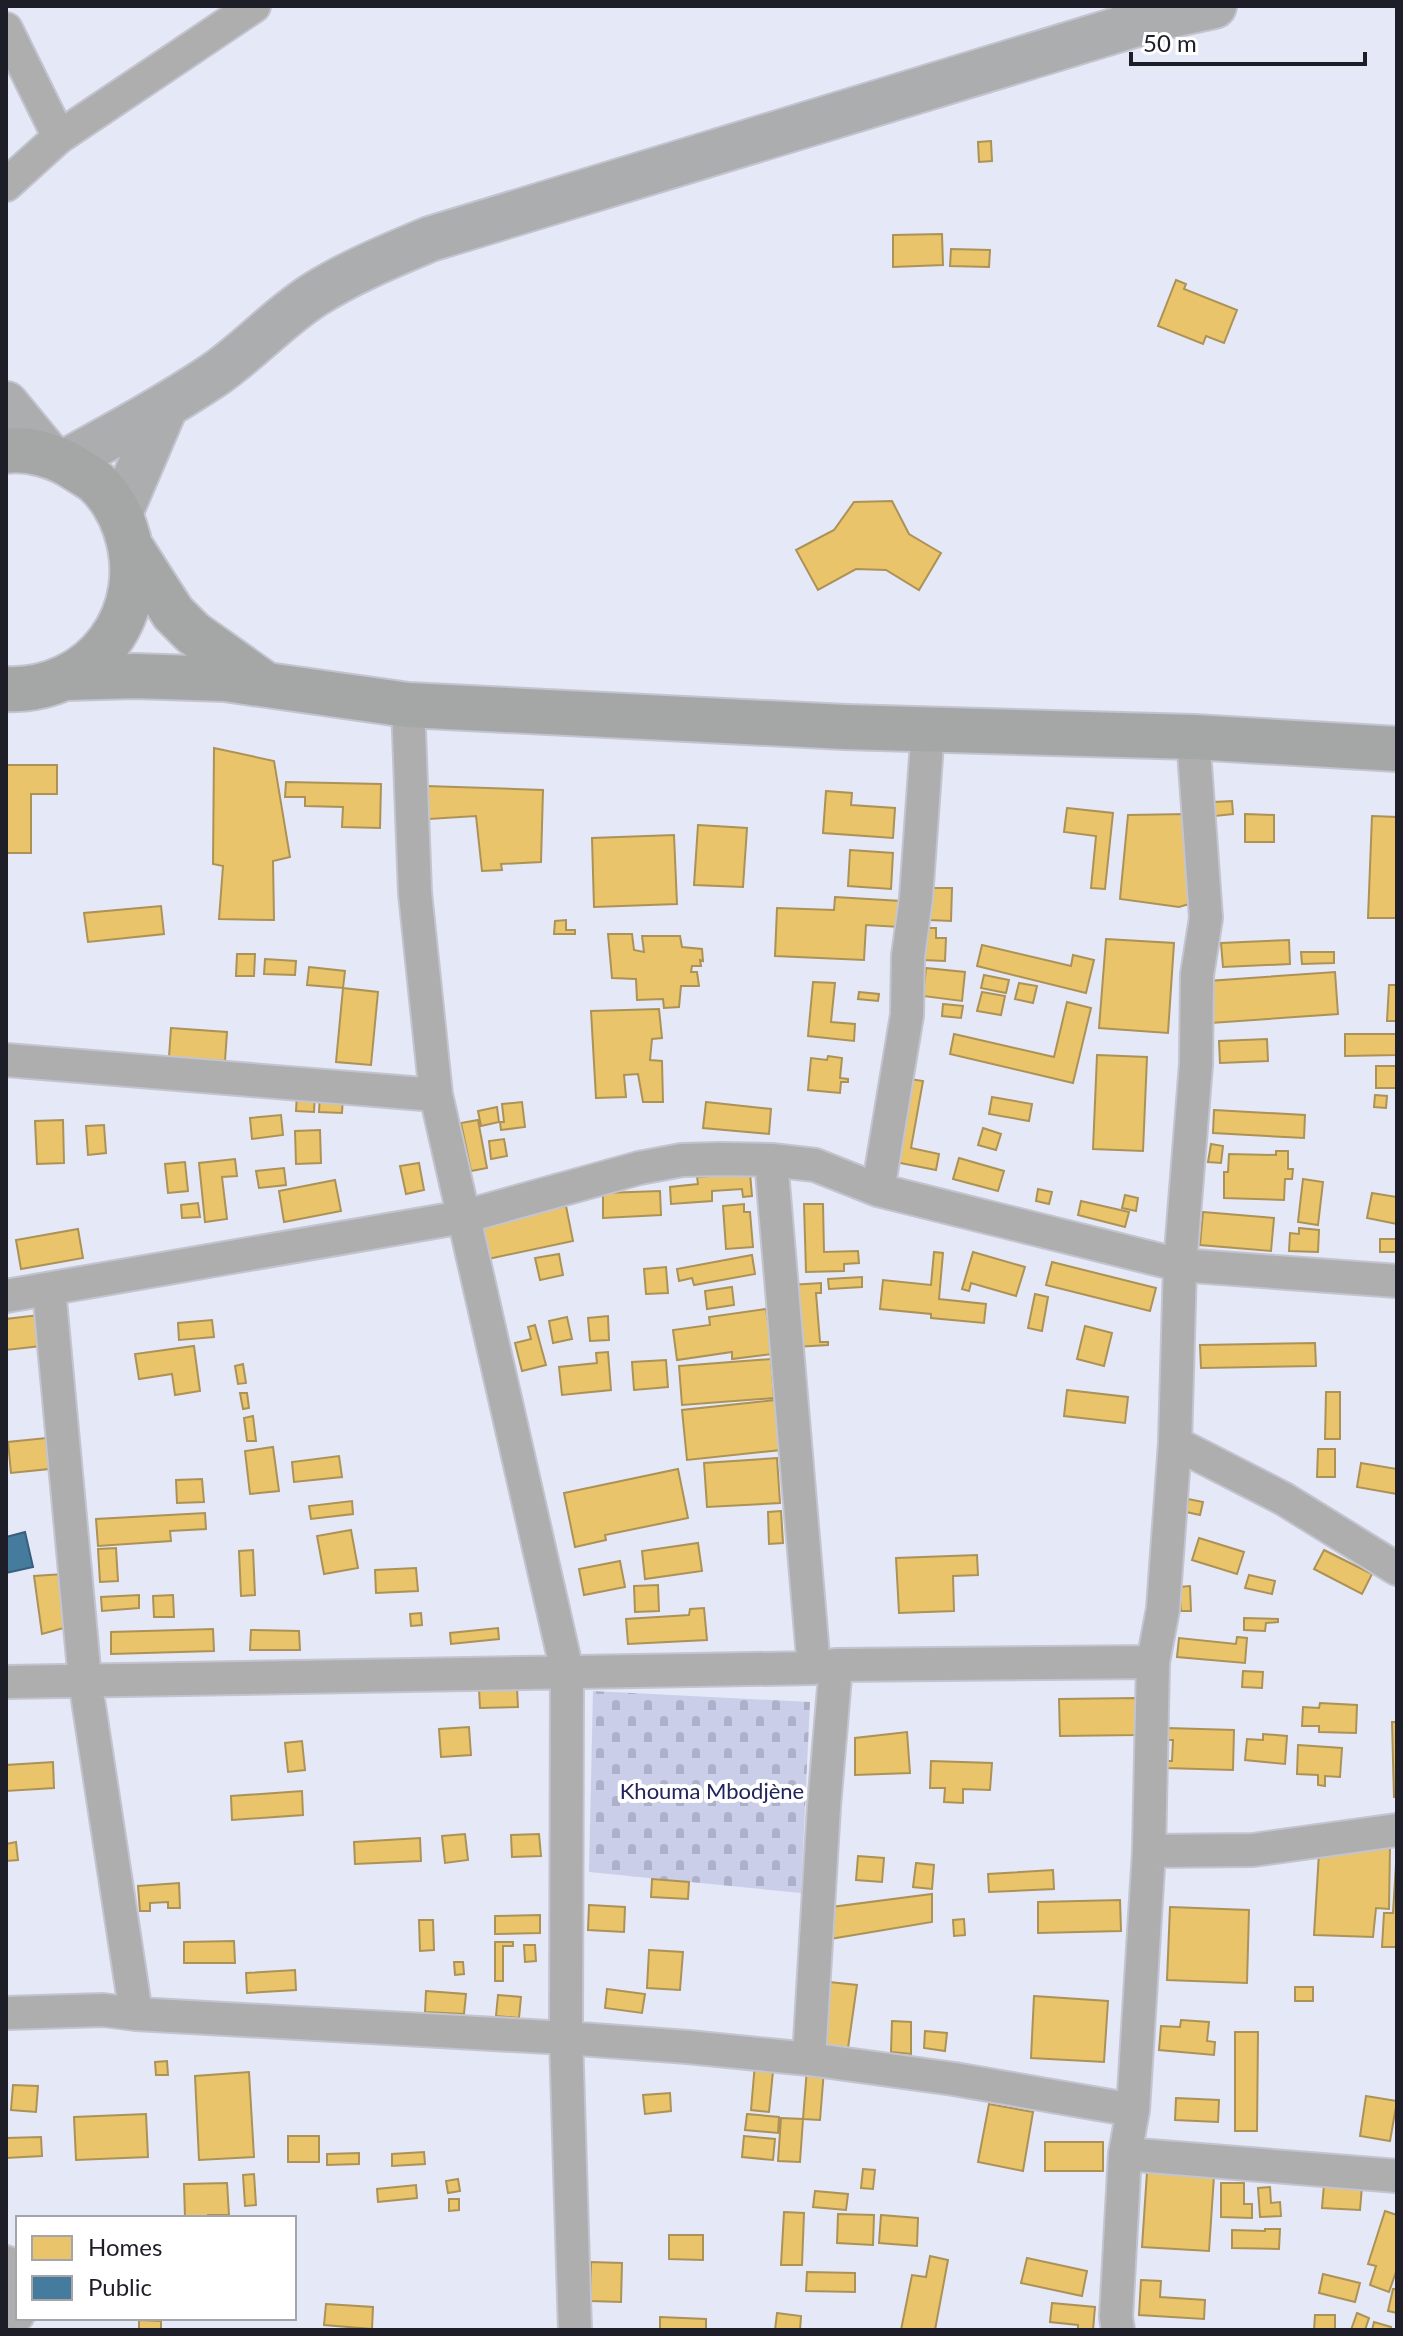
<svg xmlns="http://www.w3.org/2000/svg" width="1403" height="2336" viewBox="0 0 1403 2336" font-family="Lato,sans-serif">
  <style>
    .cemetery { fill: url(#cemetery-stones) }
    .homes { fill: #e9c46a; stroke: #ac9256; stroke-width: 2 }
    .public { fill: #457b9d; stroke: #395f7a; stroke-width: 2 }
    .lines { fill: none; stroke-linecap: round; stroke-linejoin: round }
    .street-casing { stroke: #c3c4cf; stroke-width: 36 }
    .secondary-casing { stroke: #c3c4cf; stroke-width: 48 }
    .primary-casing { stroke: #c3c4cf; stroke-width: 48 }
    .street { stroke: #adaead; stroke-width: 32 }
    .secondary { stroke: #abadaf; stroke-width: 44 }
    .primary { stroke: #a5a7a7; stroke-width: 44 }
    .labels { text-anchor: middle; dominant-baseline: central; stroke-width: 8; stroke-linejoin: round; paint-order: stroke }
    .park-label { font-size: 22px; fill: #22235a; stroke: #fff }
  </style>
  <defs>
    <pattern id="cemetery-stones" width="16" height="16" patternUnits="userSpaceOnUse" patternTransform="scale(2)"><rect width="16" height="16" fill="#cacee9"/><path d="M2 7V4a2 2 0 0 1 4 0v3zM10 15v-3a2 2 0 0 1 4 0v3z" fill="#adb0c8"/></pattern>
  </defs>
  <rect width="100%" height="100%" fill="#e5e8f6"/>
  <!-- cemetery -->
  <path class="cemetery" d="M593,1691L810,1702L801,1893L589,1872Z"/>
  <!-- homes -->
  <path class="homes" d="M991,141L992,161L979,162L978,142Z
    M942,234L943,265L893,267V235Z
    M951,249L990,250L989,267L950,266Z
    M1176,280L1186,284L1184,289L1237,310L1224,343L1206,336L1203,344L1158,326Z
    M892,501L909,534L941,553L919,590L886,570L856,569L818,590L796,550L834,530L854,502Z
    M214,748L274,761L290,857L273,861L274,920L219,919L223,866L213,864Z
    M6,765H57V794H31V853H6Z
    M286,782L381,784L380,828L342,827L343,807L305,806V797H285Z
    M426,786L543,790L541,862L501,864L502,870L482,871L476,816L429,819Z
    M826,791L852,793L851,805L895,808L893,838L823,833Z
    M1232,801L1233,814L1215,816L1214,802Z
    M1067,808L1113,813L1105,889L1091,888L1096,836L1064,832Z
    M1189,814L1196,902L1179,907L1120,899L1128,815Z
    M1245,814L1274,815V842H1245Z
    M1372,816L1397,817V918H1368Z
    M698,825L747,828L743,887L694,885Z
    M674,835L677,904L594,907L592,838Z
    M850,850L893,853L891,889L848,886Z
    M931,888H952L951,921L930,920Z
    M835,897L901,901L900,927L866,925L864,960L775,956L777,908L834,910Z
    M161,906L164,934L88,942L84,913Z
    M566,920V930H575V934H554L555,921Z
    M924,928H936V938H946L945,961L923,960Z
    M608,934H632L634,950L644,952L642,936H680L682,947L702,949L703,961L700,960L701,966H692L691,972H697L699,986H681L679,1007L664,1008L663,999L637,1000L636,979L612,978Z
    M1106,939L1174,943L1168,1033L1099,1028Z
    M1289,940L1290,964L1223,967L1221,943Z
    M982,945L1071,966L1073,955L1094,960L1086,993L977,966Z
    M1301,952H1334V963L1302,964Z
    M237,954H255L254,976H236Z
    M265,959L296,961L295,975L264,974Z
    M309,967L345,971L343,988L307,985Z
    M926,968L965,972L962,1001L923,996Z
    M1335,972L1338,1014L1211,1023L1208,981Z
    M984,975L1009,980L1006,993L981,988Z
    M813,982L835,983L831,1022L855,1024L854,1041L808,1036Z
    M1019,983L1037,986L1033,1003L1015,999Z
    M1389,985H1397V1021H1387Z
    M343,988L378,992L371,1065L336,1062Z
    M859,992L879,994L878,1001L858,999Z
    M982,992L1005,996L1001,1015L977,1011Z
    M1067,1002L1091,1008L1073,1083L950,1054L954,1034L1054,1057Z
    M943,1004L963,1006L961,1018L942,1016Z
    M659,1009L662,1038L652,1039L650,1060L662,1061L663,1102H643L638,1074L624,1075L626,1097L596,1098L591,1011Z
    M171,1028L227,1032L225,1061L169,1057Z
    M1345,1034H1397V1055L1345,1056Z
    M1267,1039L1268,1061L1220,1063L1219,1041Z
    M1097,1055L1147,1057L1143,1151L1093,1149Z
    M828,1056L842,1058L840,1078L848,1079V1082H841L840,1093L808,1090L811,1058L827,1060Z
    M1376,1066H1397V1088H1376Z
    M910,1079L923,1081L911,1148L939,1154L936,1170L895,1162Z
    M297,1093L315,1094L314,1112L296,1111Z
    M320,1094L343,1096L342,1113L319,1112Z
    M1375,1095L1387,1096L1386,1108L1374,1107Z
    M992,1097L1032,1104L1029,1121L989,1114Z
    M522,1102L525,1127L501,1130L500,1122H504L502,1104Z
    M706,1102L771,1109L769,1134L703,1128Z
    M497,1107L499,1122L481,1126L478,1111Z
    M1214,1110L1305,1115L1304,1138L1213,1133Z
    M281,1115L283,1135L252,1139L250,1118Z
    M63,1120L64,1163L37,1164L35,1121Z
    M478,1120L487,1168L471,1171L461,1123Z
    M104,1125L106,1153L88,1155L86,1126Z
    M983,1128L1001,1134L996,1150L978,1145Z
    M320,1130L321,1163L296,1164L295,1131Z
    M504,1139L507,1156L491,1159L489,1141Z
    M1211,1144L1223,1146L1221,1163L1208,1162Z
    M1276,1151H1288V1169H1293L1292,1179H1285L1284,1200L1224,1198V1172H1228L1229,1154L1276,1155Z
    M959,1158L1004,1171L998,1191L953,1179Z
    M235,1159L237,1176L222,1177L227,1219L205,1222L199,1163Z
    M185,1162L188,1191L168,1193L165,1164Z
    M419,1163L424,1190L406,1194L400,1166Z
    M284,1168L286,1185L259,1188L256,1171Z
    M750,1173L752,1196L743,1197L742,1189L712,1191V1201L671,1204L670,1187L698,1184L697,1177Z
    M1303,1179L1323,1182L1318,1225L1298,1222Z
    M335,1180L341,1211L284,1222L279,1191Z
    M1038,1189L1052,1192L1049,1204L1036,1201Z
    M660,1191L661,1215L603,1218V1193Z
    M1372,1193L1397,1197V1224L1367,1218Z
    M1125,1195L1138,1198L1136,1211L1122,1208Z
    M1081,1201L1129,1212L1125,1227L1078,1215Z
    M198,1203L200,1217L182,1218L181,1205Z
    M744,1204V1212H750L753,1247L726,1249L723,1206Z
    M804,1204H823L824,1252L858,1251L859,1263L844,1264V1271L806,1272Z
    M566,1206L573,1241L488,1259L481,1223Z
    M1203,1212L1274,1218L1271,1251L1200,1245Z
    M1299,1228L1319,1230L1318,1252L1289,1251L1290,1233L1299,1234Z
    M78,1229L83,1258L21,1269L16,1240Z
    M1380,1239H1397V1252H1380Z
    M934,1252L943,1253L939,1299L986,1304L984,1323L931,1318V1314L880,1309L883,1280L931,1285Z
    M973,1252L1025,1267L1016,1296L971,1283L969,1291L962,1289Z
    M559,1254L563,1275L540,1280L535,1258Z
    M752,1255L755,1274L694,1285L692,1278L679,1281L677,1269Z
    M1052,1262L1156,1288L1150,1311L1046,1285Z
    M666,1267L668,1293L646,1294L644,1269Z
    M862,1277V1287L829,1289L828,1279Z
    M821,1283V1293H816L820,1342H828V1345L795,1347L790,1285Z
    M732,1287L734,1305L707,1309L705,1291Z
    M1035,1294L1048,1297L1042,1331L1028,1328Z
    M766,1309L773,1354L732,1359V1352L677,1360L673,1330L710,1325L709,1317Z
    M39,1315L41,1346L6,1350V1319Z
    M608,1316L609,1340L590,1341L588,1318Z
    M567,1317L572,1339L553,1343L549,1321Z
    M212,1320L214,1337L179,1340L178,1323Z
    M535,1325L546,1365L522,1371L515,1343L531,1339L528,1327Z
    M1085,1326L1112,1333L1104,1366L1077,1359Z
    M1315,1343L1316,1366L1201,1368L1200,1345Z
    M194,1346L200,1391L175,1395L172,1374L139,1379L135,1354Z
    M608,1352L611,1390L562,1395L559,1367L597,1363L596,1353Z
    M771,1359L774,1398L682,1405L679,1366Z
    M666,1360L668,1387L634,1390L632,1362Z
    M243,1364L246,1383L238,1384L235,1366Z
    M1067,1390L1128,1397L1125,1423L1064,1416Z
    M1326,1392H1340V1439H1325Z
    M240,1393H247L249,1408L243,1409Z
    M775,1400L781,1450L687,1460L682,1410Z
    M253,1416L256,1441H247L244,1418Z
    M46,1438L49,1469L11,1473L8,1442Z
    M273,1447L279,1491L250,1494L245,1451Z
    M1318,1449H1335V1477H1317Z
    M339,1456L342,1477L294,1482L292,1462Z
    M777,1458L780,1503L707,1507L704,1463Z
    M1361,1463L1397,1469V1494L1357,1487Z
    M678,1469L688,1518L605,1535L606,1540L575,1547L564,1493Z
    M202,1479L204,1502L177,1503L176,1480Z
    M1188,1499L1203,1502L1200,1515L1186,1512Z
    M352,1501L353,1514L311,1519L309,1506Z
    M781,1511L783,1543L769,1544L768,1512Z
    M205,1513L206,1529L170,1531L171,1541L98,1546L96,1519Z
    M351,1530L358,1568L324,1574L317,1536Z
    M1199,1538L1244,1552L1237,1574L1192,1560Z
    M698,1543L702,1571L645,1579L642,1551Z
    M116,1548L118,1581L100,1582L98,1549Z
    M253,1550L255,1595L241,1596L239,1551Z
    M1324,1550L1372,1574L1362,1594L1314,1569Z
    M977,1555L978,1575L953,1576L954,1611L899,1613L896,1558Z
    M620,1561L625,1587L584,1595L579,1569Z
    M416,1568L418,1591L376,1593L375,1570Z
    M64,1574L71,1626L42,1634L34,1576Z
    M1249,1575L1275,1581L1272,1594L1245,1588Z
    M658,1585L659,1611L635,1612L634,1586Z
    M1190,1586L1191,1611H1181L1179,1587Z
    M139,1595V1608L102,1611L101,1597Z
    M173,1595L174,1617H154L153,1596Z
    M704,1608L707,1640L628,1644L626,1619L689,1615L690,1609Z
    M421,1613L422,1625L411,1626L410,1614Z
    M1244,1618L1278,1619V1622L1266,1623L1265,1631L1244,1630Z
    M498,1628L499,1639L451,1644L450,1633Z
    M213,1629L214,1651L111,1654V1632Z
    M251,1630L299,1631L300,1650H250Z
    M1237,1637L1247,1638L1245,1663L1177,1657L1179,1638L1236,1644Z
    M1243,1671L1263,1672L1262,1688L1242,1687Z
    M517,1688L518,1707L480,1708L479,1689Z
    M1136,1698V1735L1060,1736L1059,1699Z
    M1320,1703L1357,1705L1356,1733L1319,1732V1726H1302L1303,1707L1319,1708Z
    M1392,1722H1397V1797H1394Z
    M469,1727L471,1755L441,1757L439,1729Z
    M1167,1728L1234,1730L1233,1770L1165,1768V1761H1172L1173,1740H1166Z
    M907,1732L910,1773L855,1775V1738Z
    M1263,1734L1287,1736L1285,1764L1245,1760L1247,1739L1263,1740Z
    M302,1741L305,1770L288,1772L285,1743Z
    M1298,1745L1342,1748L1340,1777L1325,1776V1786L1318,1785V1775L1297,1774Z
    M931,1761L992,1763L990,1790L963,1789V1803L944,1802L945,1788H930Z
    M53,1762L54,1788L6,1791V1765Z
    M302,1791L303,1815L232,1820L231,1796Z
    M465,1834L468,1860L445,1863L442,1836Z
    M539,1834L541,1856L512,1857L511,1835Z
    M420,1838L421,1861L355,1864L354,1842Z
    M16,1842L18,1860L6,1861V1844Z
    M1390,1847L1389,1909L1376,1908L1373,1937L1314,1935L1319,1853Z
    M1397,1848V1947H1382L1384,1913H1393Z
    M858,1856L884,1858L882,1882L856,1880Z
    M916,1863L934,1865L932,1889L913,1887Z
    M1053,1870L1054,1889L989,1892L988,1874Z
    M652,1879L689,1882L688,1899L651,1897Z
    M179,1883L180,1908H168V1902L150,1903V1911H140L138,1886Z
    M932,1894V1922L824,1940V1908Z
    M1120,1900L1121,1931L1038,1933V1902Z
    M589,1905L625,1907L624,1932L588,1930Z
    M1170,1907L1249,1910L1247,1983L1167,1980Z
    M540,1915V1933L495,1934V1916Z
    M964,1919L965,1935L954,1936L953,1920Z
    M419,1920H433L434,1950L420,1951Z
    M234,1941L235,1963H184V1942Z
    M495,1942H513V1946H503V1981H495Z
    M524,1945H535L536,1961L525,1962Z
    M649,1950L683,1952L680,1990L647,1988Z
    M454,1962H463L464,1974L455,1975Z
    M295,1970L296,1990L247,1993L246,1973Z
    M829,1982L857,1985L848,2048L820,2044Z
    M1295,1987H1313V2001H1295Z
    M607,1989L645,1994L642,2013L605,2008Z
    M426,1991L466,1994L464,2014L425,2012Z
    M498,1995L521,1997L519,2018L496,2016Z
    M1034,1996L1108,2001L1104,2062L1031,2058Z
    M1181,2020L1209,2022L1207,2041L1215,2042L1214,2055L1159,2050L1161,2026L1180,2027Z
    M892,2021L911,2022V2054L891,2052Z
    M925,2031L947,2033L945,2051L924,2048Z
    M1235,2032H1258L1257,2131H1235Z
    M167,2061L168,2075H156L155,2062Z
    M755,2063L773,2071L769,2112L751,2110Z
    M807,2068L824,2070L820,2120L803,2119Z
    M249,2072L254,2157L199,2160L195,2076Z
    M13,2085L38,2086L36,2112L11,2110Z
    M670,2093L671,2111L645,2114L643,2095Z
    M1366,2096L1397,2101L1390,2141L1360,2136Z
    M1176,2098L1219,2100L1218,2122L1175,2120Z
    M989,2104L1033,2112L1023,2171L978,2162Z
    M146,2114L148,2157L76,2160L74,2117Z
    M747,2114L779,2117L778,2133L745,2130Z
    M781,2118L803,2119L800,2162L778,2161Z
    M288,2136H319V2162H288Z
    M744,2136L775,2139L773,2160L742,2157Z
    M41,2137L42,2156L6,2158V2138Z
    M1045,2142H1103V2171H1045Z
    M424,2152L425,2164L392,2166V2154Z
    M359,2153V2164L327,2165V2154Z
    M863,2169L875,2170L873,2189L861,2188Z
    M1147,2172L1214,2176L1209,2251L1142,2247Z
    M254,2174L256,2205L245,2206L243,2175Z
    M458,2179L460,2191L448,2193L446,2181Z
    M227,2183L229,2215H208V2218H185L184,2184Z
    M1221,2183H1244V2204H1252V2218L1221,2217Z
    M1324,2184L1362,2186L1360,2210L1322,2208Z
    M416,2185L417,2198L378,2202L377,2189Z
    M1270,2187L1271,2203L1280,2202L1281,2216L1260,2217L1258,2188Z
    M815,2191L848,2194L846,2210L813,2207Z
    M449,2199H459V2210L449,2211Z
    M1385,2211L1397,2215V2269L1389,2292L1370,2285L1376,2266L1368,2264Z
    M784,2212L804,2213L802,2265H781Z
    M838,2214L874,2215L873,2245L837,2243Z
    M881,2215L918,2218L917,2246L879,2243Z
    M1265,2229H1280L1279,2249L1232,2248V2230L1265,2231Z
    M669,2235H703V2260L669,2259Z
    M930,2256L948,2260L935,2330H901L912,2275L926,2277Z
    M1027,2258L1087,2271L1082,2296L1021,2283Z
    M591,2262L622,2263L621,2302L590,2301Z
    M807,2272L855,2273V2292L806,2291Z
    M1323,2274L1360,2283L1355,2302L1319,2293Z
    M1141,2280L1161,2281L1160,2297L1205,2300L1204,2319L1139,2315Z
    M1393,2289H1397V2313L1388,2311Z
    M1052,2303L1095,2307L1093,2330H1078V2325L1050,2322Z
    M326,2304L373,2307L372,2329L324,2325Z
    M777,2313L801,2316L800,2330H775Z
    M1357,2313L1369,2318L1365,2330H1351Z
    M1315,2315H1335V2330H1314Z
    M660,2317L706,2319V2330H660Z
    M139,2320L161,2321V2330H139Z
    M1374,2322L1391,2327L1390,2330H1372Z"/>
  <!-- public -->
  <path class="public" d="M25,1532L33,1567L6,1573V1537Z"/>
  <g class="lines">
    <defs>
      <path id="street" d="M6,29L59,137
        M6,185L59,137L254,6
        M408,705L415,893L436,1095L567,1671L566,2038L575,2330
        M6,1060L436,1095
        M771,1160L814,1668
        M878,1190L907,1015L908,956L916,898L928,729
        M49,1290L85,1680L136,2014
        M6,1296L463,1217L639,1168L682,1160L720,1159L771,1160L815,1165L878,1190L1180,1265L1397,1281
        M1175,1443L1284,1499L1397,1569
        M6,1682L814,1668L836,1665L1153,1662
        M1149,1851L1253,1850L1397,1830
        M6,2013L103,2010L136,2014L566,2038L688,2047L809,2059L954,2079L1133,2110L1125,2154L1397,2176
        M809,2059L824,1806L836,1665
        M1133,2110L1149,1851L1153,1662L1163,1609L1175,1443L1180,1265L1196,1064L1197,975L1206,918L1193,737
        M6,2262L18,2315
        M1118,2330L1116,2317L1125,2154"/>
      <path id="secondary" d="M6,404L48,455
        M65,462C116,434 166,407 214,375C249,351 278,318 314,295C350,272 392,255 430,239L1153,19L1214,6
        M120,513L166,405"/>
      <path id="primary" d="M6,451C29,448 57,456 76,469C82,473 90,477 96,482C109,494 120,512 125,528C154,611 94,693 6,689
        M132,549L173,613L193,633L262,682
        M66,678L135,676L225,679L408,705L845,727L1193,737L1397,749"/>
    </defs>
    <!-- street casing -->
    <use href="#street" class="street-casing"/>
    <!-- secondary casing -->
    <use href="#secondary" class="secondary-casing"/>
    <!-- primary casing -->
    <use href="#primary" class="primary-casing"/>
    <!-- street -->
    <use href="#street" class="street"/>
    <!-- secondary -->
    <use href="#secondary" class="secondary"/>
    <!-- primary -->
    <use href="#primary" class="primary"/>
  </g>
  <g class="labels">
    <!-- park labels -->
    <g class="park-label">
      <text x="712" y="1790">Khouma Mbodjène</text>
    </g>
  </g>
  <!-- border -->
  <rect width="1403" height="2336" fill="none" stroke="#1d1e27" stroke-width="16"/>
  <!-- legend -->
  <rect x="16" y="2216" width="280" height="104" fill="#ffffff" stroke="#a5a5a9" stroke-width="2"/>
  <rect x="32" y="2236" width="40" height="24" fill="#e9c46a" stroke="#a5a5a9" stroke-width="2"/>
  <text x="88" y="2256" font-size="24" fill="#1d1e27">Homes</text>
  <rect x="32" y="2276" width="40" height="24" fill="#457b9d" stroke="#a5a5a9" stroke-width="2"/>
  <text x="88" y="2296" font-size="24" fill="#1d1e27">Public</text>
  <!-- scale -->
  <path d="M1131 52v12h234v-12" fill="none" stroke="#1d1e27" stroke-width="4"/>
  <text x="1143" y="52" font-size="24" fill="#1d1e27" stroke="#ffffff" stroke-width="6" paint-order="stroke">50 m</text>
</svg>
